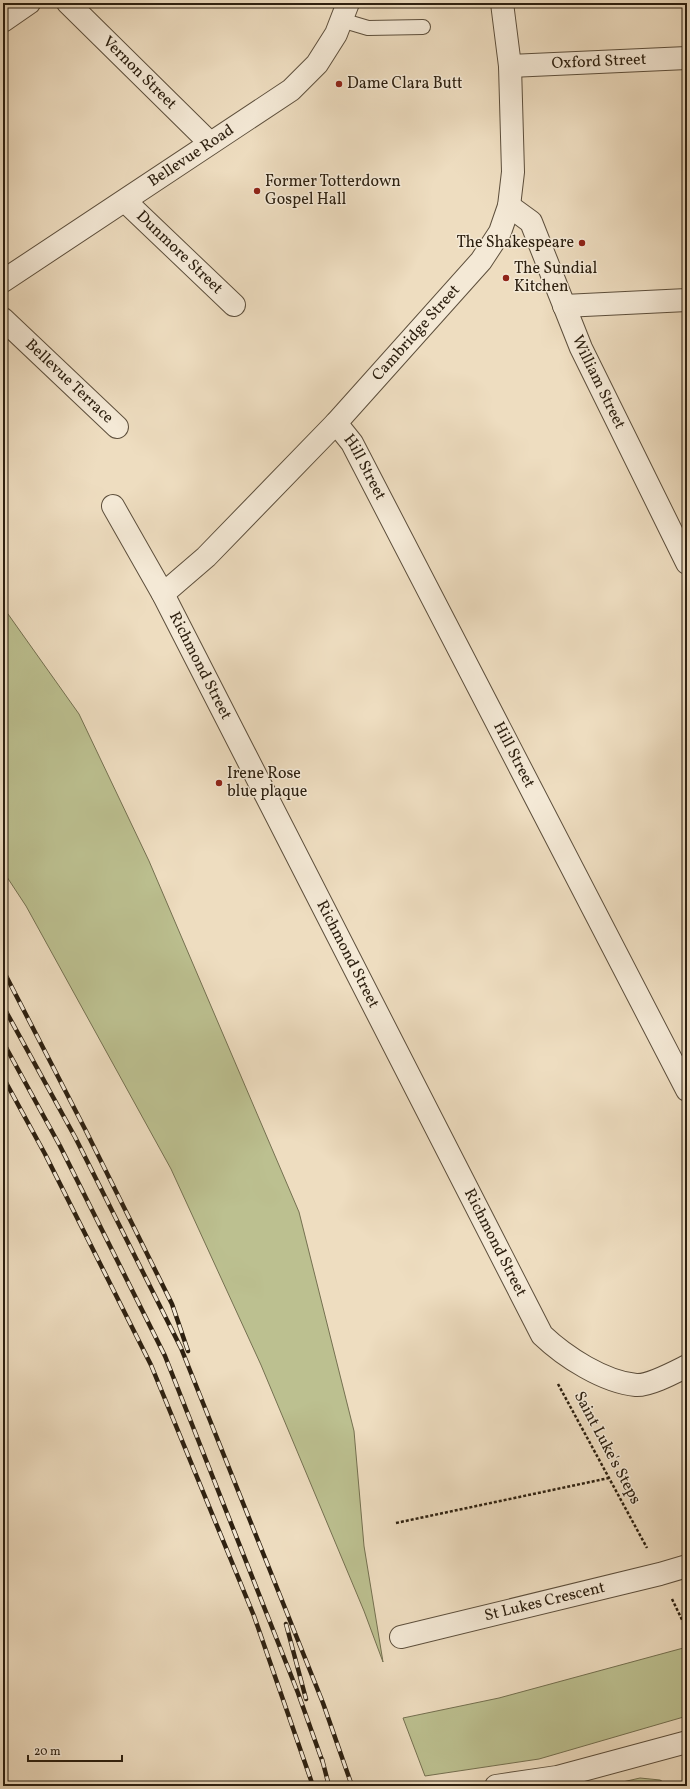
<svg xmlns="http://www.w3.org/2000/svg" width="690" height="1789" viewBox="0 0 690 1789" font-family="Vollkorn,serif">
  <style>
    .green { fill: #bcc090; stroke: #747050 }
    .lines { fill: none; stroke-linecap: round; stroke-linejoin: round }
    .service-casing { stroke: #5d4f3c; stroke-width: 16 }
    .minor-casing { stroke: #5d4f3c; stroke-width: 24 }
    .path { stroke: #2d2010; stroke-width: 2.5; stroke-dasharray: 3 2; stroke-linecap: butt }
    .service { stroke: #f4e9d6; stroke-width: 14 }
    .minor { stroke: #f4e9d6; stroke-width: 22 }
    .rail-casing { stroke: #2d2010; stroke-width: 4.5 }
    .rail { stroke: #f4e9d6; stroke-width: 3; stroke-dasharray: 9; stroke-linecap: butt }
    .poi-dot { fill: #8f2418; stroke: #f4e9d6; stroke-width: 1.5 }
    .labels { text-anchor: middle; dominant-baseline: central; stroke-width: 3; stroke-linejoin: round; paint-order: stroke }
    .street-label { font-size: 16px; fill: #2d2010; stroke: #f4e9d6 }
    .poi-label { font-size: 16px; fill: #2d2010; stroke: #f4e9d6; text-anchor: start }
  </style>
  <rect width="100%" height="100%" fill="#eeddc0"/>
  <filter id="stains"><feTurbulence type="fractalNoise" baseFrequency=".005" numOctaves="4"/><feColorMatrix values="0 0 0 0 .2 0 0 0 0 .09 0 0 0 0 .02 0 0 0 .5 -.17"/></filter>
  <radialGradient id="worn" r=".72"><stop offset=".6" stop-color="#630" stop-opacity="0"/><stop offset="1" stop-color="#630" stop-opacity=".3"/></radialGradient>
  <!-- green -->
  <path class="green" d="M3,607L79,714L149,861L299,1212L354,1431L364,1546L383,1662L364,1611L261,1365L171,1169L26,906L3,871Z
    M687,1647V1716L539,1759L425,1776L403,1718L499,1698Z
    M640,1778L660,1780L670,1786H605Z"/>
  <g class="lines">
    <defs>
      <path id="service" d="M341,20L368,28L423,27"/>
      <g id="minor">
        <path id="s1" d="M68,3L210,143"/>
        <path d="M3,21L29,3"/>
        <path id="s2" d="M510,66L687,58"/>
        <path id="s3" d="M125,201L234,305"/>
        <path id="s4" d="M509,206L531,222L581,348L687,563"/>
        <path id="s5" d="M3,281L291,90L317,64L336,34L348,3"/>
        <path d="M564,306L687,300"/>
        <path id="s6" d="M3,319L117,427"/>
        <path id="s7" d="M336,423L352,443L687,1090"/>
        <path id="s8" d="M113,506L163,594L542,1335C565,1357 604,1382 636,1385C649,1386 675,1372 687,1366"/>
        <path id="s9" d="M163,594L206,557L336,423L481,261L500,232L509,206L513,172L510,66L502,3"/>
        <path id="s10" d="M401,1637L660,1574L687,1566"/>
        <path d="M496,1786L557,1777L687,1742"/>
      </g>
    </defs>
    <!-- service casing -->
    <use href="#service" class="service-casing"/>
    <!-- minor casing -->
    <use href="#minor" class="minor-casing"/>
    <!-- path -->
    <path class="path" d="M558,1384L647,1548
      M396,1523L609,1478
      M672,1599L687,1630"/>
    <!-- service -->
    <use href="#service" class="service"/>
    <!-- minor -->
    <use href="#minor" class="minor"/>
    <defs>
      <path id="rail" d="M3,970L86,1131L172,1304L188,1351
        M3,1006L75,1137L181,1348L323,1703L352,1786
        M3,1042L60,1146L165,1356L298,1693L323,1763
        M3,1077L45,1154L151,1365L254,1616L313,1786
        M286,1624L306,1699
        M322,1759L329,1786"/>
    </defs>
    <!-- rail casing -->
    <use href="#rail" class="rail-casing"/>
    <!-- rail -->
    <use href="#rail" class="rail"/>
  </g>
  <!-- markers -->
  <g class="poi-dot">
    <circle cx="339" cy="84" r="4"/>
    <circle cx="257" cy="191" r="4"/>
    <circle cx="582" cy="243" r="4"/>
    <circle cx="506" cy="278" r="4"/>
    <circle cx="219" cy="783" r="4"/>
  </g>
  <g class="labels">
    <!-- street labels -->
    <g class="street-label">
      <text stroke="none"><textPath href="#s2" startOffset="89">Oxford Street</textPath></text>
      <text stroke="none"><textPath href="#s1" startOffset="100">Vernon Street</textPath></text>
      <text stroke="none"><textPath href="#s5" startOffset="226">Bellevue Road</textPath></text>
      <text stroke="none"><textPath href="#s3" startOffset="75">Dunmore Street</textPath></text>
      <text stroke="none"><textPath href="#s9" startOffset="364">Cambridge Street</textPath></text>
      <text stroke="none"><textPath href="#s6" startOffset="91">Bellevue Terrace</textPath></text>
      <text stroke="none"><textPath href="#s4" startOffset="201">William Street</textPath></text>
      <text stroke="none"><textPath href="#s7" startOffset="53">Hill Street</textPath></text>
      <text stroke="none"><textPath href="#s8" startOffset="182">Richmond Street</textPath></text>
      <text stroke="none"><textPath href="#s7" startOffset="377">Hill Street</textPath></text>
      <text stroke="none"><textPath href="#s8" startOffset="506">Richmond Street</textPath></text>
      <text stroke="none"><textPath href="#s8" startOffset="830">Richmond Street</textPath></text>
      <text transform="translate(607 1448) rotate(62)">Saint Luke's Steps</text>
      <text stroke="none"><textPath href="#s10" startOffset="148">St Lukes Crescent</textPath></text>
    </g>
    <!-- poi labels -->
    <g class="poi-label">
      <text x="347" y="84">Dame Clara Butt</text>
      <text x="265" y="182">Former Totterdown<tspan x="265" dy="18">Gospel Hall</tspan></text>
      <text x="574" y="243" text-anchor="end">The Shakespeare</text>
      <text x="514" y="269">The Sundial<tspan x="514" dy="18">Kitchen</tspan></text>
      <text x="227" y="774">Irene Rose<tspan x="227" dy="18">blue plaque</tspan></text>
    </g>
  </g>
  <!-- margin -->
  <rect width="690" height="1789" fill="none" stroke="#eeddc0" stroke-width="16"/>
  <rect x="4" y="4" width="682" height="1781" fill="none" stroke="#2d2010" stroke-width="2"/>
  <rect x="8" y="8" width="674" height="1773" fill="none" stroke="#2d2010"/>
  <!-- scale -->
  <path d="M28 1755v6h94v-6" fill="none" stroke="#2d2010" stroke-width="2"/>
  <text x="34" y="1755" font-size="12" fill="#2d2010" stroke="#f4e9d6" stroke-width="3" paint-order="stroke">20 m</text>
  <rect width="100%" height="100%" filter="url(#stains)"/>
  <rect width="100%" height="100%" fill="url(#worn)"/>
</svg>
